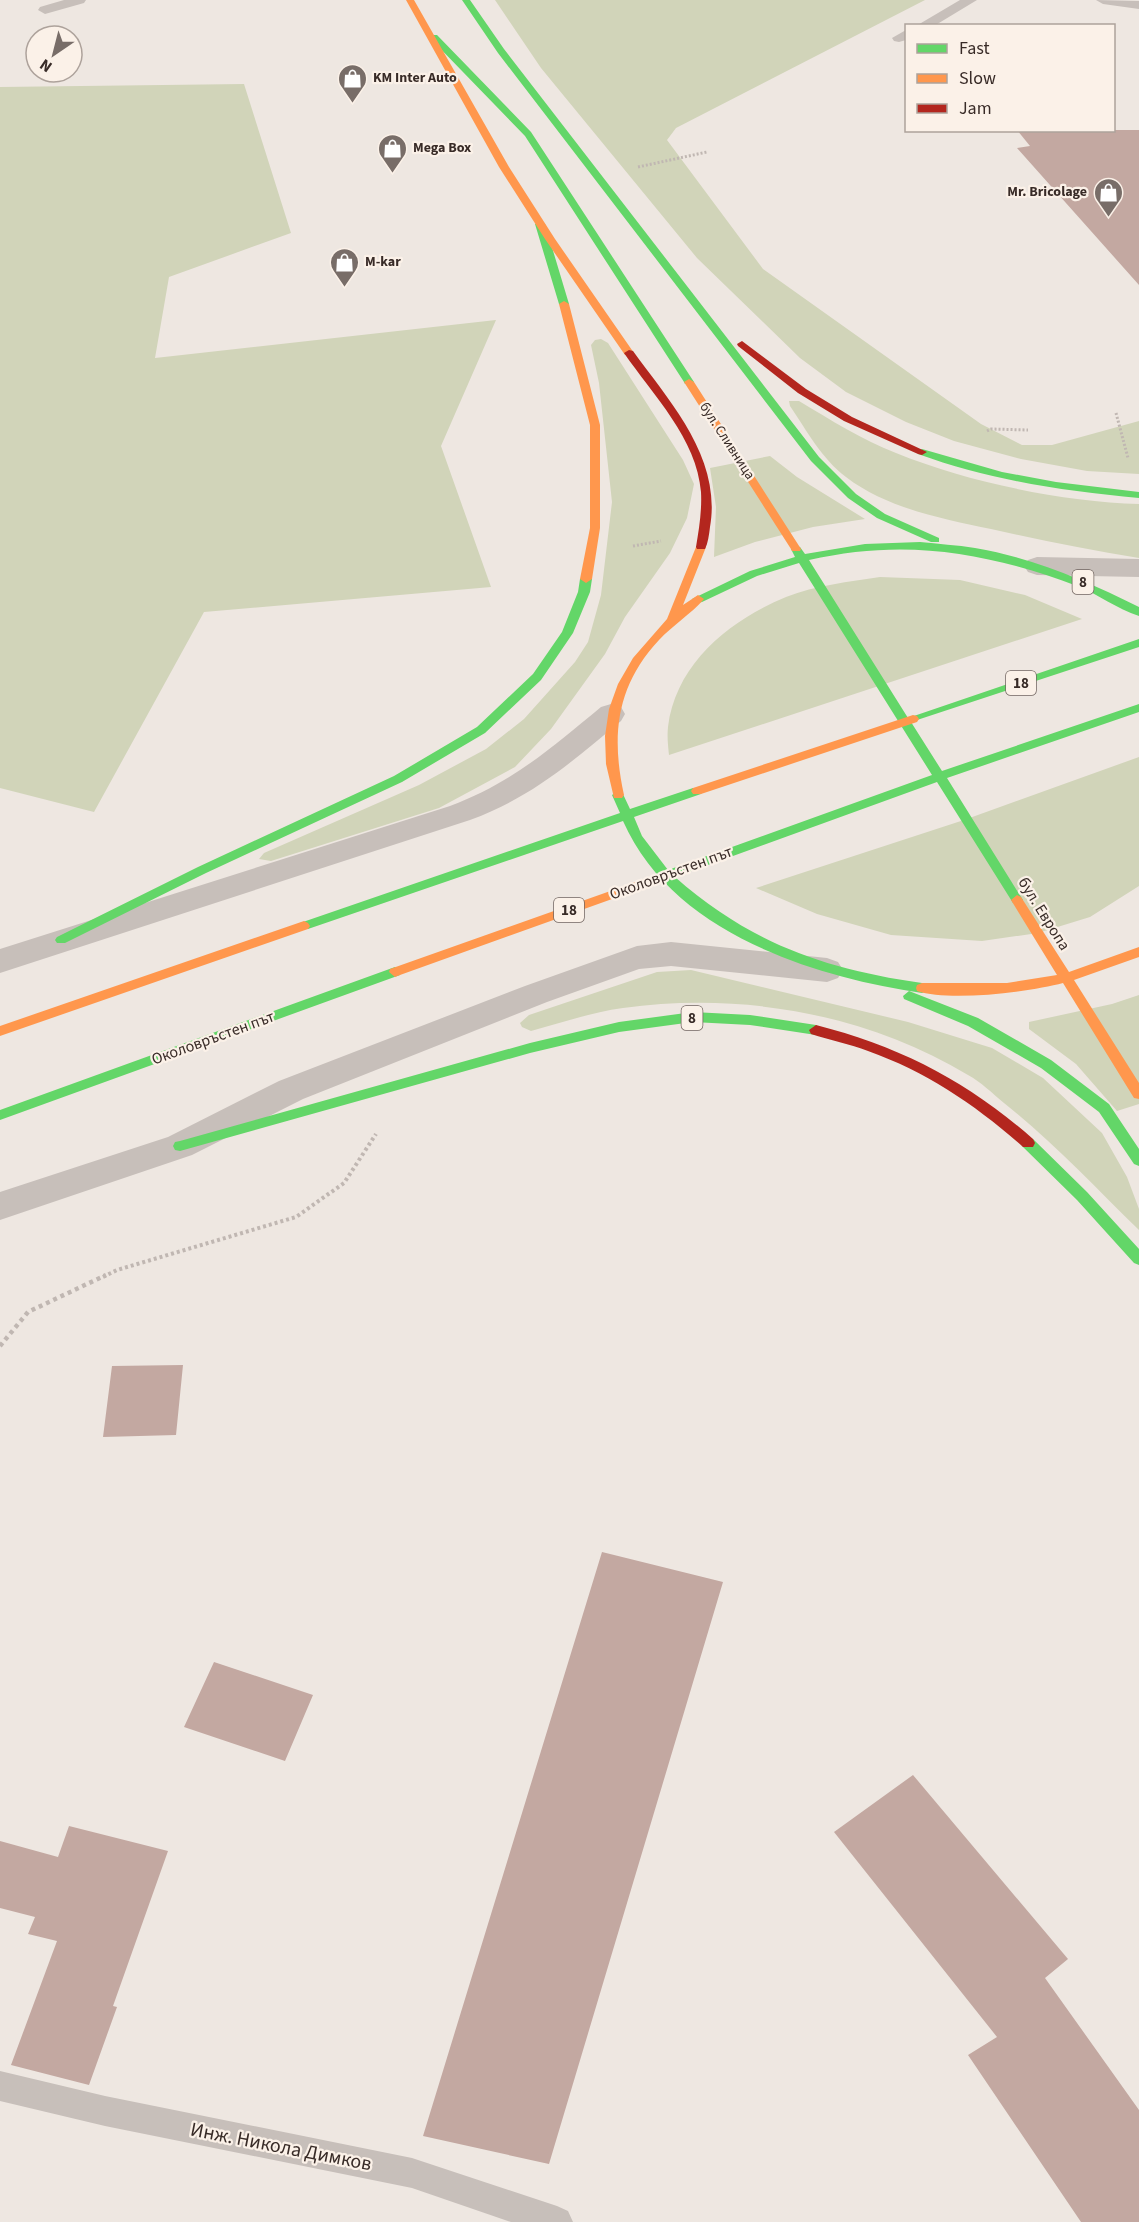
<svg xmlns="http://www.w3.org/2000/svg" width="1139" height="2222" viewBox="0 0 1139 2222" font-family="'Source Sans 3',sans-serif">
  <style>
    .green { fill: #d1d4b9 }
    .building { fill: #c3a8a1 }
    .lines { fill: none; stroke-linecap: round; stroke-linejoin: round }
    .path-far2 { stroke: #c0b7b2; stroke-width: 3; stroke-dasharray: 2 2; stroke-linecap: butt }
    .path-far1 { stroke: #c0b7b2; stroke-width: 4; stroke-dasharray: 3 3; stroke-linecap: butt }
    .path { stroke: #c0b7b2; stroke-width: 4.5; stroke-dasharray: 4 4; stroke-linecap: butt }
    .lane { fill: #c7bfba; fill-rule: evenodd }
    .street { fill: #c7bfba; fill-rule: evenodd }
    .fast { fill: #63d668; fill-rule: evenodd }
    .slow { fill: #ff974d; fill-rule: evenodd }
    .jam { fill: #b3261e; fill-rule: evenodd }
    .labels { text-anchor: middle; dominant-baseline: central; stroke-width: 4.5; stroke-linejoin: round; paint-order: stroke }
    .far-poi-label { font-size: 14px; font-weight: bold; fill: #382b27; stroke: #fbf1e8; text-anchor: start }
    .far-street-label { font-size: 14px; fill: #382b27; stroke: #fbf1e8 }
    .shield { fill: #fbf1e8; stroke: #726661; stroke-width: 1.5 }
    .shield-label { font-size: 15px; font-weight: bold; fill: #382b27 }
    .street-label { font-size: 16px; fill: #382b27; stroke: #fbf1e8 }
    .near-street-label { font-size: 20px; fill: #382b27; stroke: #fbf1e8 }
  </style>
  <rect width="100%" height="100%" fill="#eee7e1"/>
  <!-- green -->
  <path class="green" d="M495,0H925L676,128L667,140L763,269L981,424L1022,445H1052L1139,421V474L1087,471L1021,459L954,441L906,422L846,392L800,358L697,258L541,68Z
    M244,84L291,233L169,277L155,358L496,320L441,446L491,587L204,612L94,812L0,788V87Z
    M601,339L608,343L683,460L694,484L687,518L670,553L625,617L605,654L551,729L515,767L439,808L271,861L259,859L264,853L419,785L486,749L524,719L575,662L588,642L601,595L612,502L599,383L591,345L595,340Z
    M789,401H799C831,420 862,440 896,453C967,482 1063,502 1139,504V558C1089,550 1040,540 991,529C943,519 886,508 846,477C822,459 807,431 790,406Z
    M770,456L797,477L865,519L813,527L755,542L714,557L716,507L710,468Z
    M880,577L960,580L1025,595L1082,619L669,755C668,746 667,736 668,727C676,663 730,620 786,597C816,585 849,582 880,577Z
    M1139,757V886L1090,917L1038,933L982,941L891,935L817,914L756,888L964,820Z
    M691,970L908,1022L992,1048L1043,1078L1102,1133L1127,1177L1139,1209V1230C1095,1187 1052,1141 1004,1103C992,1093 981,1082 968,1075C865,1013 741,992 623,1008C592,1012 561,1023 531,1031L522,1027L520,1023L529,1015L657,972Z
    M1139,995V1104L1117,1111L1076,1064L1029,1029V1022L1112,1004Z"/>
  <!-- building -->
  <path class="building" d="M1017,130H1139V285L1017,148L1030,146Z
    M183,1365L176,1435L103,1437L112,1366Z
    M602,1552L723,1582L549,2164L423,2136Z
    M214,1662L313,1695L285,1761L184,1727Z
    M913,1775L1068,1959L1045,1978L1139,2110V2222H1081L968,2055L997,2037L834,1832Z
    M69,1826L168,1851L113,2006L117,2007L89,2085L11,2065L57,1941L28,1934L35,1917L0,1908V1841L58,1857Z"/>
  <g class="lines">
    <!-- path-far2 -->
    <path class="path-far2" d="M638,167L707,152
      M1116,413L1128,458
      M987,431L991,429L1028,430
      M633,546L661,541"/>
    <!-- path-far1 -->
    <path class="path-far1" d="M103,1277L117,1270L296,1217L344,1183L376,1134"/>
    <!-- path -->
    <path class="path" d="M0,1346L28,1312L106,1275"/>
    <!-- lane -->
    <path class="lane" d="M64,0H86L84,3L45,14L38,10L40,7Z
      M960,0H977L934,26H916Z
      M1096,0L1139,1V9L1103,4Z
      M906,30V40L899,42L894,41L892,38Z
      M0,2071L105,2096L412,2158L557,2206L568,2211L573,2222H511L412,2188L105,2126L0,2101Z"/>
    <!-- street -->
    <path class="street" d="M1037,557L1139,559V577L1037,575L1028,572L1024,566L1028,560Z
      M611,704L621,707L625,714L621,721C570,763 534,796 470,820L0,973V949L450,806C513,782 550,749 601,707Z
      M671,942L827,958L838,962L843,970L838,978L827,982L671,966L639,969L547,1002L303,1099L192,1155L0,1220V1192L168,1137L279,1081L525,986L637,946Z"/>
    <!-- fast -->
    <path class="fast" d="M462,0H470L504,49L819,457L856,494L885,514L939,538V542H931L877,518L848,498L811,461L498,53Z
      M431,35H437L531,132L694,382L693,384H685L684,382L525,136L431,39Z
      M540,221L545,224L569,304L567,306L559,304L535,224Z
      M922,449L1002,472L1056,482L1139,492V498C1063,491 990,480 918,454L917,452Z
      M920,542C938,544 957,545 975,548C1033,558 1087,581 1139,607V616C1117,609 1098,594 1077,586C986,552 905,538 809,560L908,718L1139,639V647L911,722L942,771L1139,704V712L947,778L1021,897L1023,900L1021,903H1013L937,782L675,877C750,943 824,969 922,983L927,985L928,988L927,991L922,993C810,976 672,932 623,821L308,929H300L298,926L300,923L620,813L612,795L618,791L622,792L630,809L693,788H701L703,791L701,794L634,817L642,836L668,870L932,775L799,563L757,576L702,602L698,603L692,599L750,571L795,557L791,549L796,546L800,547L805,554L865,544Z
      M586,575L592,579L590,592L573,633L541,680L485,733L402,782L206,873L65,943H57L55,940L57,937L198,867L394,776L477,727L533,674L562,632L578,592L580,579Z
      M395,967L401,972L400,975L0,1120V1110Z
      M909,991L978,1018L1051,1060L1109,1104L1139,1149V1166L1134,1164L1099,1112L1041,1068L968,1026L904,999L903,996Z
      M693,1012L750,1015L816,1025L823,1030L816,1035L750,1025L693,1022L619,1032L530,1053L180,1151L175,1150L173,1146L175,1142L180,1141L530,1043L619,1022Z
      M1028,1138L1033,1139L1087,1192L1139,1249V1265L1134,1263L1077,1200L1023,1147L1021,1143L1023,1139Z"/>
    <!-- slow -->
    <path class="slow" d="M406,0H414L509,167L555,239L634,353L633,355H625L545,239L499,167Z
      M564,301L569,304L600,425V528L592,579L586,583L580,579L590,528V425L559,304Z
      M689,379L694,382L801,549L800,551H792L791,549L684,382Z
      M701,544L706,547L683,605L698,595L704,599C691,614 673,625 659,640C616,686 611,736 624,795L622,798H614L606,764L605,736L609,709L618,684L633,658L667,619L696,547Z
      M913,715L917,716L919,719L917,722L701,794H693L691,791L693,788Z
      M664,872L670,876L668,879L400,975L395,977L389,972L390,969Z
      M1017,895L1021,897L1069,972L1139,947V957L1074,980L1139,1083V1099L1134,1098L1063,983C1029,992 950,1002 917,991L916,988L917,985L922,983H1007L1057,975L1011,900Z
      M304,921L308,923L310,926L308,929L0,1036V1026Z"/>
    <!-- jam -->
    <path class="jam" d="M742,341L806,389L852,417L927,452L922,455L918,454L844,421L798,393L738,346L737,344Z
      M629,350L633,351C670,402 722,458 710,527C709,535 708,543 705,549H697L696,547C699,529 702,511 701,492C697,439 653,395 624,353Z
      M816,1025C901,1047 967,1081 1033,1139L1035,1143L1033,1147H1023C977,1106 927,1072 868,1051C850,1044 830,1040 811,1034L809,1030Z"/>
  </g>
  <!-- icons -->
  <defs>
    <symbol id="shop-pin" viewBox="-11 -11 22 30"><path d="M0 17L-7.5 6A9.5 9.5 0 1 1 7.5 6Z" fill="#786d68" stroke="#fbf1e8"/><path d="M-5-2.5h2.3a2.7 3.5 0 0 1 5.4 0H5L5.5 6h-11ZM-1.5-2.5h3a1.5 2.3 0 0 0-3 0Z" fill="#fff"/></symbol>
  </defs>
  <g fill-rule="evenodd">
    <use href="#shop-pin" x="336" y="62" width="33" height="45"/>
    <use href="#shop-pin" x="376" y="132" width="33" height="45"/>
    <use href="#shop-pin" x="1092" y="176" width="33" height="45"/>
    <use href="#shop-pin" x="328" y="246" width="33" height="45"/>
  </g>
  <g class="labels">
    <!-- far-poi labels -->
    <g class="far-poi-label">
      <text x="373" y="78">KM Inter Auto</text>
      <text x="413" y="148">Mega Box</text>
      <text x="1087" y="192" text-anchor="end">Mr. Bricolage</text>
      <text x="365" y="262">M-kar</text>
    </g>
    <!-- far-street labels -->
    <g class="far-street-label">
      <text transform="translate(727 441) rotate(57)">бул. Сливница</text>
    </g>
    <!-- shield labels -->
    <g class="shield">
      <rect x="1072.5" y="570" width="21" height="24" rx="4.5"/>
      <rect x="1006" y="671" width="30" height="24" rx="4.5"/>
      <rect x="554" y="898" width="30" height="24" rx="4.5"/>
      <rect x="681.5" y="1006" width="21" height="24" rx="4.5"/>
    </g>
    <g class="shield-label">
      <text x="1083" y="582">8</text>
      <text x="1021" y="683">18</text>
      <text x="569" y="910">18</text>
      <text x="692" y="1018">8</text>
    </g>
    <!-- street labels -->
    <g class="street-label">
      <text transform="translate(671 873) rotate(-20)">Околовръстен път</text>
      <text transform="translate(1044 914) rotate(58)">бул. Европа</text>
      <text transform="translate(213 1038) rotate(-20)">Околовръстен път</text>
    </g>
    <!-- near-street labels -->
    <g class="near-street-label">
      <text transform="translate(281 2147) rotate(11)">Инж. Никола Димков</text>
    </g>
  </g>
  <!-- legend -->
  <rect x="905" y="24" width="210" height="108" fill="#fbf1e8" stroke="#ada29b" stroke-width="1.5"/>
  <rect x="917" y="44" width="30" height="9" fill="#63d668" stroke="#ada29b" stroke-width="1.5"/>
  <text x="959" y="54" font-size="18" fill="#382b27">Fast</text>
  <rect x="917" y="74" width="30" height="9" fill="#ff974d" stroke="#ada29b" stroke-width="1.5"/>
  <text x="959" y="84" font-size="18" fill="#382b27">Slow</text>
  <rect x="917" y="104" width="30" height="9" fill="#b3261e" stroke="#ada29b" stroke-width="1.5"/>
  <text x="959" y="114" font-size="18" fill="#382b27">Jam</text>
  <!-- north arrow -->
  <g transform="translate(54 54) rotate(215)"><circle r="28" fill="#fbf1e8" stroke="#ada29b" stroke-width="1.5"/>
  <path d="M0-4.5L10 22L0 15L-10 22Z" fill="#786d68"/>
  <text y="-9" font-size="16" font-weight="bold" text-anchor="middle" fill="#382b27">N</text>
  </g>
</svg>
